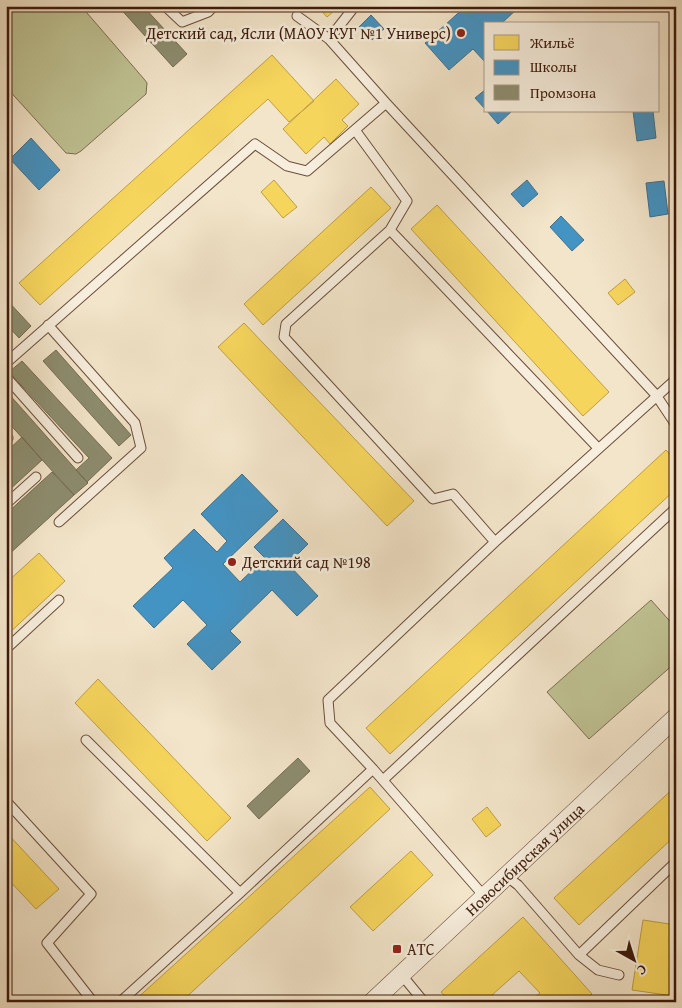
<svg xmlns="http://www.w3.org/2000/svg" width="682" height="1008" viewBox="0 0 682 1008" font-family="'Gentium Book Plus',serif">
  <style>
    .green { fill: #c0c394; stroke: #7e6e4f }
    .homes { fill: #f6d55c; stroke: #be9d43 }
    .schools { fill: #4393c3; stroke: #416f8c }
    .industry { fill: #8c8c6e; stroke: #746a50 }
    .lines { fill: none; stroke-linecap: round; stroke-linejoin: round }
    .service-casing { stroke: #6a4d3a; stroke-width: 11 }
    .minor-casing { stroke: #6a4d3a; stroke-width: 19 }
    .service { stroke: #f7eedd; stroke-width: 9 }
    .minor { stroke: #f7eedd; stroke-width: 18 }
    .poi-dot { fill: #8f2418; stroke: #f7eedd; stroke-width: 2 }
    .labels { text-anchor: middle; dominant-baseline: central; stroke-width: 5; stroke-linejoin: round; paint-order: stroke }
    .poi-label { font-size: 16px; fill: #3c1a0a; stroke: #f7eedd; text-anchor: start }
    .street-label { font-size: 16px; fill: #3c1a0a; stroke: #f7eedd }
  </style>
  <rect width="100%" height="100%" fill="#f3e5ca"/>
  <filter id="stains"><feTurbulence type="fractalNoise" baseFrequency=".004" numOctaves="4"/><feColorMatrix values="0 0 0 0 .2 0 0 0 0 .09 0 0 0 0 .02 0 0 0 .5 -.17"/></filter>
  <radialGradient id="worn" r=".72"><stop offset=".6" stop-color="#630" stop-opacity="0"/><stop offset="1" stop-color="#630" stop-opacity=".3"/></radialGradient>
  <!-- green -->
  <path class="green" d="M6,6H81L144,79L147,83L146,94L81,151L76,154L66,153L6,87Z
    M651,600L676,628V662L589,739L547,692Z"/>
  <!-- homes -->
  <path class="homes" d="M317,6H340L327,17Z
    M272,55L314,101L289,122L268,99L40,305L19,283Z
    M336,79L359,104L342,120L348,126L330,144L324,137L306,154L283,129Z
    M274,180L297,207L283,218L261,192Z
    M371,187L391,208L263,325L244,304Z
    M437,205L609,392L583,416L411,229Z
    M625,279L635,292L618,305L608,293Z
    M244,323L414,501L387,526L218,347Z
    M666,450L676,461V489L390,754L366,728Z
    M39,553L65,581L6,636V583Z
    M98,679L231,818L207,841L75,703Z
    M676,786V835L579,925L554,898Z
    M370,787L390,809L181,1002H133Z
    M487,807L501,825L486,837L472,819Z
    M6,832L59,889L36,909L6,877Z
    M411,851L433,875L373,931L350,907Z
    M523,917L592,994L583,1002H535L533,999L540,993L519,971L492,995L497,1001L496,1002H450L441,992Z
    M643,920L676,925V980L673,996L632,990Z"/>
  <!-- schools -->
  <path class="schools" d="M466,6L519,7L501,24H486V63L473,49L449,70L425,43Z
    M371,15L384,29L372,40L359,27Z
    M486,89V110L475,98Z
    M487,111H512L498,124Z
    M633,111H653L656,138L637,141Z
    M31,138L60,170L39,190L10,159Z
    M527,180L538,194L523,207L511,194Z
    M664,181L668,214L650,217L646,183Z
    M561,216L584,240L572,251L550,227Z
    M242,474L278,511L223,564L240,582L265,558L254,547L283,519L308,544L288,564L318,596L297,616L272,590L230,631L241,642L212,670L187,644L207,625L183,600L154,628L133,606L173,568L164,558L194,529L217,552L227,541L201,514Z"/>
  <!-- industry -->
  <path class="industry" d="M118,6H143L187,54L173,67Z
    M6,299L31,326L19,338L6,324Z
    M56,350L131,435L119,446L43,361Z
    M22,361L112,458L87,482L76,470L89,458L9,372Z
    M8,393L87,482L88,483L74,495L6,420V395Z
    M22,437L42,460L6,493V452Z
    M52,472L74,495L6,557V514Z
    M298,758L310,771L259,819L247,806Z"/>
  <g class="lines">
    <defs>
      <path id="service" d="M165,6L182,22L208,12L214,6
        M674,6L676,8
        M297,16L329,39L386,103L656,395L676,425
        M329,39L355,6
        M355,130L407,201L390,230L286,324L284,337L433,499L453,494L495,542
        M390,230L598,448
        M48,325L135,423L141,448L59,522
        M6,363L255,144L287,166L307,171L386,103
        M6,377L78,458
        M6,439L8,438
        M6,504L36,477
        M6,649L59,600
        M86,740L240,893
        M383,780L676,508
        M6,801L91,894L47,943L93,1002
        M506,876L518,885L579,955L598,970L619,975
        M485,894L484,896L373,769L330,723L328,700L495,542L676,379
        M579,955L676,862
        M401,974L424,1002
        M120,1002L240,893L373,769"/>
      <g id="minor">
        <path id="s1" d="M372,1002L676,717"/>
      </g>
    </defs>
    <!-- service casing -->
    <use href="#service" class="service-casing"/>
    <!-- minor casing -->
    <use href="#minor" class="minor-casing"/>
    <!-- service -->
    <use href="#service" class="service"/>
    <!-- minor -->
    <use href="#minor" class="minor"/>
  </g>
  <!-- markers -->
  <g class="poi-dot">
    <circle cx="461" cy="33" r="5"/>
    <circle cx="232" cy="562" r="5"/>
    <rect x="392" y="944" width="10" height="10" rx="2.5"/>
  </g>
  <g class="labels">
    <!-- poi labels -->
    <g class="poi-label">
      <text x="451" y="33" text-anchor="end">Детский сад, Ясли (МАОУ КУГ №1 Универс)</text>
      <text x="242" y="562">Детский сад №198</text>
      <text x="407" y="949">АТС</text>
    </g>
    <!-- street labels -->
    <g class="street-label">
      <text stroke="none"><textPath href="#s1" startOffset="209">Новосибирская улица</textPath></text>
    </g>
  </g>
  <!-- margin -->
  <rect width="682" height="1008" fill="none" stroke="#f3e5ca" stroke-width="25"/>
  <rect x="8" y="8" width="667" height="993" fill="none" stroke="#3c1a0a" stroke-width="2.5"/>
  <rect x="12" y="12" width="657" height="983" fill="none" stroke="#3c1a0a"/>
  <!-- legend -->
  <rect x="484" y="22" width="175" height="90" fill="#f7eedd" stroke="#ac9989"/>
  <rect x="494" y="35" width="25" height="15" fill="#f6d55c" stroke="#ac9989"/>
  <text x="530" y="48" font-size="15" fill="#3c1a0a">Жильё</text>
  <rect x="494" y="60" width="25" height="15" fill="#4393c3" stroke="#ac9989"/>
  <text x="530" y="72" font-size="15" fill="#3c1a0a">Школы</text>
  <rect x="494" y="85" width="25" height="15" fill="#8c8c6e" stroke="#ac9989"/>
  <text x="530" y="98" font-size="15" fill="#3c1a0a">Промзона</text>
  <!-- north arrow -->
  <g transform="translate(634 960) rotate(141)" stroke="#f7eedd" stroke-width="4" paint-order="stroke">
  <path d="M0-4L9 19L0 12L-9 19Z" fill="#3c1a0a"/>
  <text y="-8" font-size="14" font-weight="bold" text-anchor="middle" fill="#3c1a0a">С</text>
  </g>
  <rect width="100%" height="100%" filter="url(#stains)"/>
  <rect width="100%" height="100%" fill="url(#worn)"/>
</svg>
